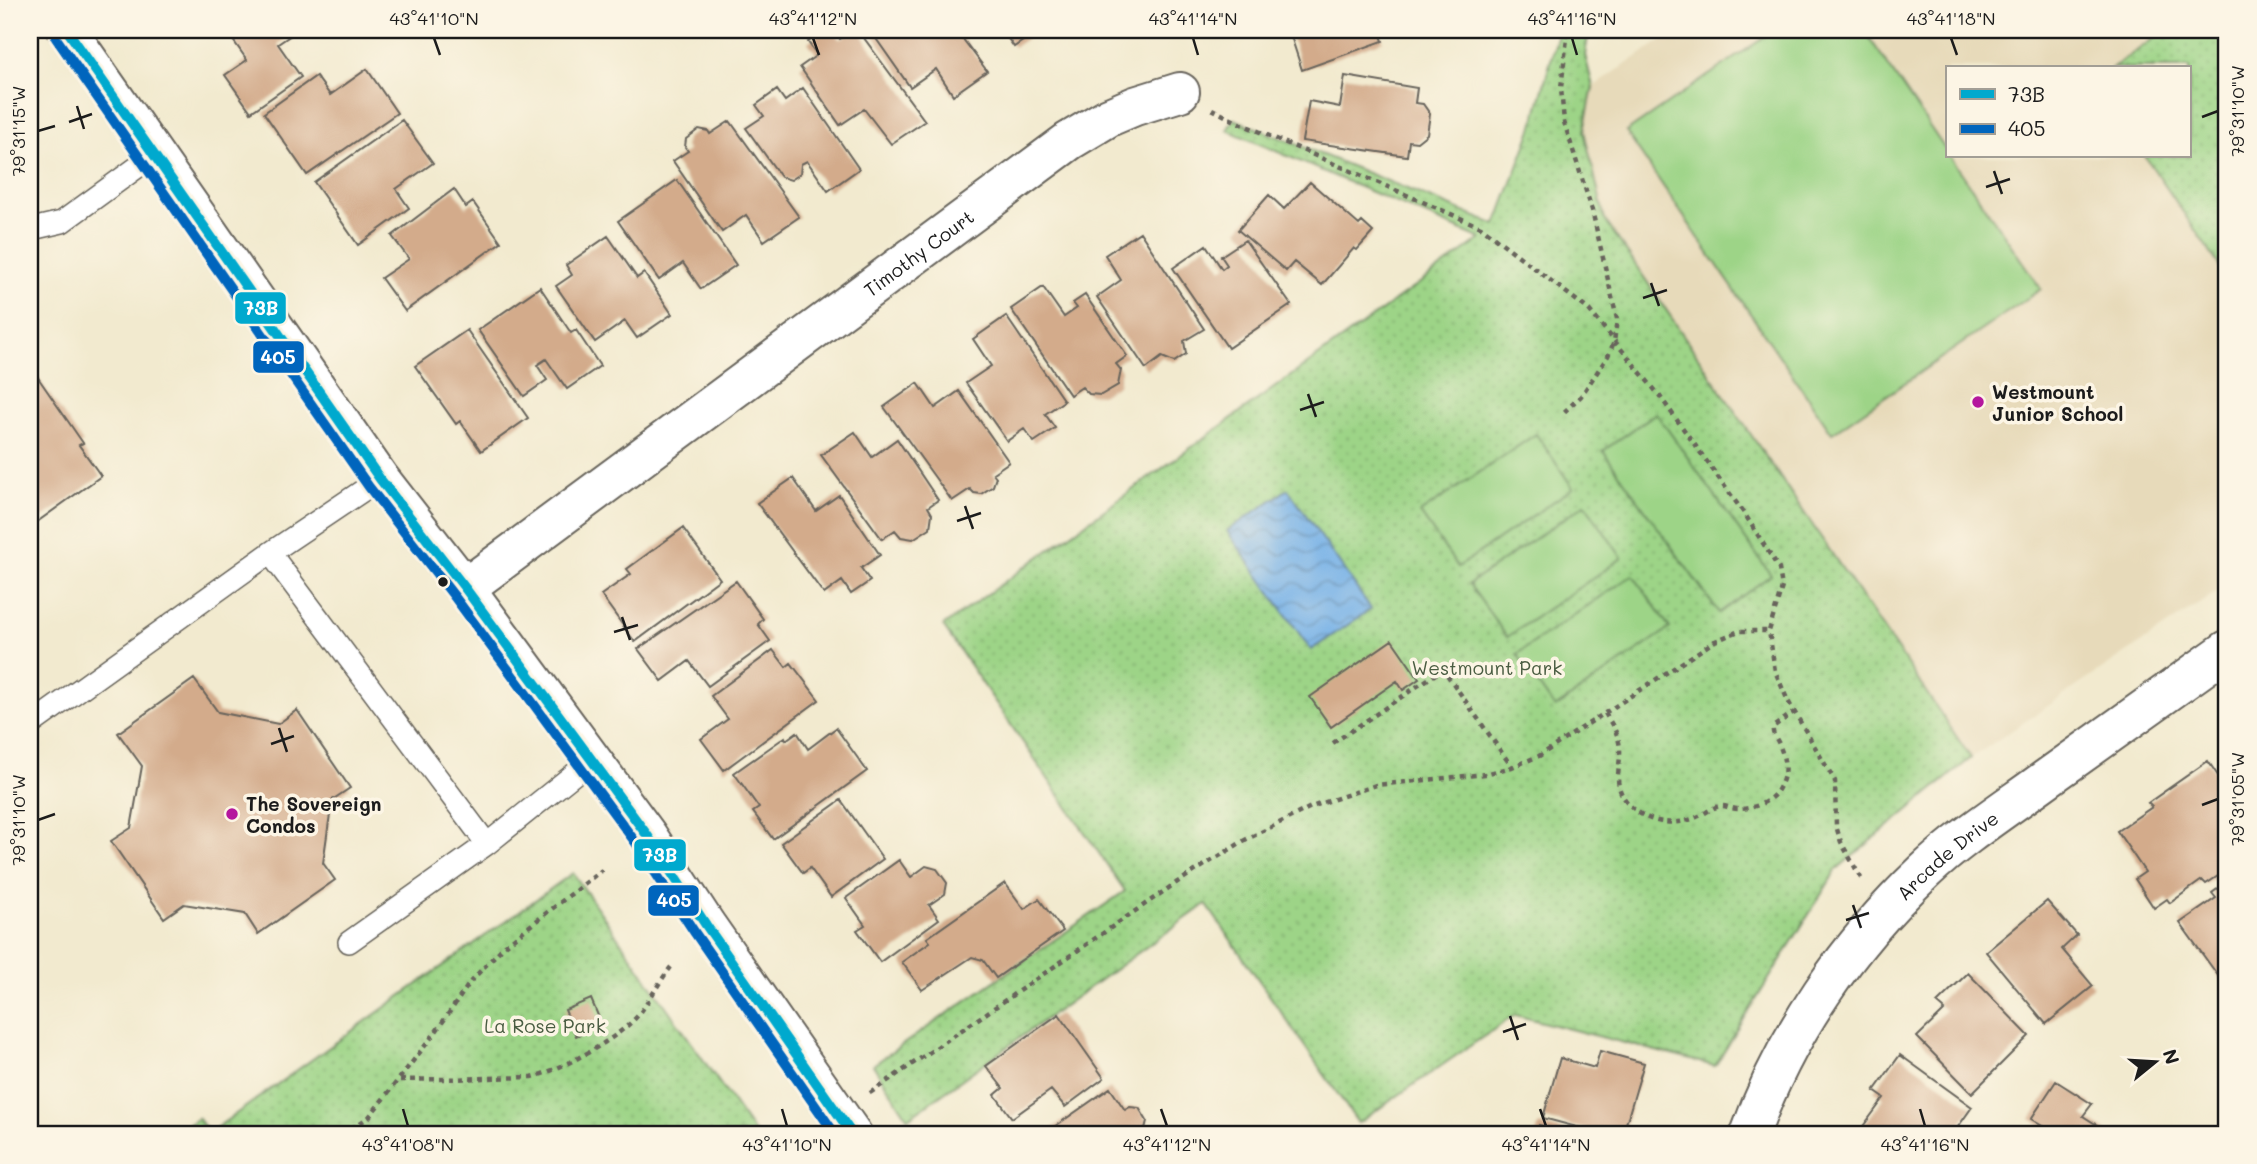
<svg xmlns="http://www.w3.org/2000/svg" width="2257" height="1164" viewBox="0 0 2257 1164" font-family="Mali,sans-serif">
  <style>
    .built { fill: #e7daba; fill-rule: evenodd }
    .green { fill: url(#green-dots); stroke: #5c7852; stroke-width: 2 }
    .pitch { fill: #9dd487; stroke: #5c7852; stroke-width: 2 }
    .water { fill: url(#water-waves); stroke: #496682; stroke-width: 2 }
    .building { fill: #d3ab8b }
    .lines { fill: none; stroke-linecap: round; stroke-linejoin: round }
    .service-casing { stroke: #67645b; stroke-width: 24 }
    .minor-casing { stroke: #67645b; stroke-width: 42 }
    .tertiary-casing { stroke: #67645b; stroke-width: 42 }
    .path { stroke: #67645b; stroke-width: 4.5; stroke-dasharray: 5 5; stroke-linecap: butt }
    .service { stroke: #fff; stroke-width: 21 }
    .minor { stroke: #fff; stroke-width: 38 }
    .tertiary { stroke: #fff; stroke-width: 38 }
    .bus-1-casing { stroke: #fcf5e5; stroke-width: 16 }
    .bus-2-casing { stroke: #fcf5e5; stroke-width: 16 }
    .bus-1 { stroke: #00a9ce; stroke-width: 10 }
    .bus-2 { stroke: #0065bd; stroke-width: 10 }
    .ticks { fill: none; stroke: #1c1c1c; stroke-width: 2.5 }
    .poi-dot { fill: #b5179e; stroke: #fcf5e5; stroke-width: 2.5 }
    .bus-dot { fill: #1c1c1c; stroke: #fcf5e5; stroke-width: 2.5 }
    .labels { text-anchor: middle; dominant-baseline: central; stroke-width: 7; stroke-linejoin: round; paint-order: stroke }
    .street-label { font-size: 19px; fill: #1c1c1c; stroke: #fcf5e5 }
    .poi-label { font-size: 19px; font-weight: bold; fill: #1c1c1c; stroke: #fcf5e5; text-anchor: start }
    .park-label { font-size: 19px; fill: #495c41; stroke: #fcf5e5 }
    .line-badge { stroke: #fcf5e5; stroke-width: 2.5 }
    .badge-label { font-size: 19px; text-anchor: middle; font-weight: bold; fill: #fff }
    .neatline { fill: none; stroke: #1c1c1c; stroke-width: 2.5 }
    .ticks-label { font-size: 18px; text-anchor: middle; fill: #1c1c1c }
  </style>
  <defs>
    <pattern id="green-dots" width="8" height="8" patternUnits="userSpaceOnUse" patternTransform="scale(1.75)"><rect width="8" height="8" fill="#9dd487"/><path d="M2 2h.1M6 6h.1" fill="none" stroke="#87b574" stroke-width="1.8" stroke-linecap="round"/></pattern>
    <pattern id="water-waves" width="16" height="10" patternUnits="userSpaceOnUse" patternTransform="scale(1.75)"><rect width="16" height="10" fill="#76b1e7"/><path d="M0 5q4-4 8 0t8 0" fill="none" stroke="#608fba"/></pattern>
  </defs>
  <rect width="100%" height="100%" fill="#fcf5e5"/>
  <filter id="ink" filterUnits="userSpaceOnUse"><feTurbulence type="fractalNoise" baseFrequency=".0143" numOctaves="2"/><feDisplacementMap in="SourceGraphic" scale="14" xChannelSelector="R" yChannelSelector="G"/><feConvolveMatrix kernelMatrix="1 2 1 2 8 2 1 2 1" color-interpolation-filters="sRGB"/></filter>
  <filter id="wash" filterUnits="userSpaceOnUse"><feTurbulence type="fractalNoise" baseFrequency=".00686" numOctaves="4" result="noise"/><feDisplacementMap in="SourceGraphic" scale="28" xChannelSelector="R" yChannelSelector="G"/><feGaussianBlur stdDeviation="1.57" result="paint"/><feColorMatrix in="noise" values="0 0 0 0 0 0 0 0 0 0 0 0 0 0 0 0 0 1.4 0 .05"/><feComposite in="paint" operator="in"/></filter>
  <g filter="url(#wash)">
    <rect width="100%" height="100%" fill="#f2eacf"/>
    <!-- built -->
    <path class="built" d="M1676,30H2227V585L1971,758L1605,220L1584,130L1593,87ZM1947,68H2189V156H1947Z"/>
    <!-- green -->
    <path class="green" d="M1559,30H1589L1585,55L1593,87L1584,131L1605,220L1971,758L1837,869L1715,1066L1515,1015L1358,1123L1206,904L908,1118L873,1065L1125,891L943,626L1481,239L1227,130L1234,119L1496,225L1532,129Z
      M2166,30H2227V277L2145,156H2189V68H2112Z
      M573,873L755,1134H175L198,1118L209,1133Z"/>
    <!-- pitch -->
    <path class="pitch" d="M1775,30H1864L1947,152V156H1950L2041,289L1832,433L1626,132Z
      M1656,413L1771,575L1719,613L1603,451Z
      M1536,434L1573,488L1458,567L1420,513Z
      M1585,504L1622,558L1507,637L1469,584Z
      M1633,575L1670,628L1555,708L1517,654Z"/>
    <!-- water -->
    <path class="water" d="M1288,489L1371,609L1311,650L1227,531Z"/>
    <g id="blocks">
      <!-- building -->
      <path class="building" d="M233,30H287L291,35L278,44L301,77L251,112L225,75L247,60L228,33Z
        M825,30H834L840,39L854,30H858L925,121L891,144L864,109L840,125L800,67L817,55L808,42Z
        M870,30H956L987,71L953,95L936,69L910,87Z
        M1002,30H1039L1014,47Z
        M1298,30H1379L1383,41L1302,70L1290,33Z
        M367,69L397,113L307,175L264,113L316,76L330,95Z
        M1345,76L1417,88L1415,103L1423,104L1430,114L1427,134L1417,142L1409,141L1407,156L1302,141L1309,101L1340,107Z
        M803,88L859,169L828,191L807,161L801,164L800,174L791,180L781,177L746,128L764,116L756,105L777,90L785,101Z
        M402,120L433,163L396,189L409,208L358,245L314,182Z
        M730,121L799,217L764,241L746,215L722,232L673,161L688,151L685,147L686,139L699,129L708,131L710,134Z
        M677,180L736,265L701,289L683,263L659,280L618,221Z
        M1310,182L1359,225L1362,222L1373,232L1357,250L1354,248L1322,285L1294,262L1286,271L1238,230L1269,195L1284,209Z
        M454,189L466,207L473,202L501,242L405,311L381,278L409,259L392,236Z
        M1140,232L1204,329L1184,341L1186,354L1174,362L1162,357L1146,369L1097,297L1121,280L1105,255Z
        M608,236L637,278L644,273L672,314L637,338L625,321L595,342L556,286L572,275L566,265Z
        M1245,240L1291,305L1228,348L1173,268L1206,245L1222,269L1227,265L1221,256Z
        M540,287L571,333L576,330L600,366L567,389L546,359L537,365L547,380L524,396L478,330Z
        M1043,287L1064,317L1077,308L1073,303L1085,295L1127,356L1116,364L1121,370L1118,385L1101,395L1089,394L1082,387L1070,395L1011,309Z
        M1006,316L1064,401L1045,414L1055,428L1034,442L1024,429L1007,441L966,383L991,366L973,339Z
        M467,330L528,418L481,451L460,421L456,424L415,366Z
        M30,366L83,443L79,445L101,476L30,527Z
        M918,383L935,408L959,391L1009,462L993,473L996,477L993,486L981,494L974,493L970,489L952,501L884,407Z
        M855,432L872,457L897,439L938,500L928,507L932,514L930,528L913,539L901,537L895,530L882,539L821,455Z
        M793,478L816,511L839,495L880,555L861,568L870,581L851,594L842,581L824,594L757,503Z
        M683,528L720,579L635,642L601,595L631,574L627,569Z
        M736,581L763,619L758,624L770,641L708,686L689,661L662,681L638,649Z
        M1392,640L1419,679L1403,690L1397,681L1331,727L1310,697Z
        M773,650L786,667L791,663L819,700L724,770L701,739L728,719L711,696Z
        M194,679L218,712L278,724L297,710L350,788L332,800L323,863L335,880L258,934L245,914L184,904L164,918L111,841L131,828L142,766L118,733Z
        M836,728L867,771L773,839L753,812L759,808L734,773L785,737L786,740L797,732L808,749Z
        M2208,761L2227,789V870L2206,884L2202,880L2170,903L2167,899L2154,908L2135,879L2145,872L2117,831L2152,807L2148,803Z
        M841,800L883,859L831,897L810,868L803,873L781,843Z
        M899,860L911,877L926,866L937,869L947,883L945,894L929,905L939,919L880,962L857,930L865,925L846,898Z
        M2227,882V988L2180,923L2216,898L2212,893Z
        M1005,883L1024,909L1039,899L1063,931L996,978L983,960L972,957L922,990L902,962L930,942L927,938Z
        M2047,901L2077,935L2062,949L2093,986L2046,1024L1986,952Z
        M1968,973L2029,1036L1972,1093L1917,1037L1945,1010L1937,1003Z
        M591,999L602,1025L576,1036L565,1010Z
        M1059,1014L1104,1078L1065,1107L1051,1090L1012,1118L995,1095L1003,1088L986,1066Z
        M1600,1051L1644,1063L1623,1134H1603L1543,1118L1560,1058L1595,1068Z
        M1900,1055L1972,1107L1953,1134H1868L1861,1129L1884,1098L1874,1091Z
        M2056,1081L2092,1104L2083,1116L2111,1134H2043L2047,1129L2031,1119Z
        M1110,1088L1125,1110L1130,1107L1139,1108L1147,1121L1145,1129L1142,1132L1143,1134H1044Z
        M1539,1125L1570,1133V1134H1536Z"/>
    </g>
  </g>
  <g filter="url(#ink)">
    <use href="#blocks" fill-opacity="0" stroke="#67645b" stroke-width="2"/>
    <g class="lines">
      <defs>
        <path id="service" d="M30,226L36,228L62,222L154,155
          M270,553L487,844
          M30,725L270,553L380,479
          M349,942L487,844L593,759"/>
        <g id="minor">
          <path id="s1" d="M465,588L1069,141L1109,117L1135,106L1180,92"/>
          <path id="s2" d="M1750,1134C1785,1035 1848,944 1924,872C1961,837 2005,809 2046,779C2107,736 2167,693 2227,650"/>
        </g>
        <path id="tertiary" d="M67,30L380,479L465,588L647,835L706,925L852,1134"/>
      </defs>
      <!-- service casing -->
      <use href="#service" class="service-casing"/>
      <!-- minor casing -->
      <use href="#minor" class="minor-casing"/>
      <!-- tertiary casing -->
      <use href="#tertiary" class="tertiary-casing"/>
      <!-- path -->
      <path class="path" d="M1212,109L1237,122L1481,227L1589,310L1659,395L1746,516L1779,569L1782,587L1769,631L1775,671L1788,701L1835,781L1836,826L1841,842L1862,880
        M1564,412L1581,396L1608,356L1614,342L1617,319L1592,210L1564,122L1561,88L1568,30
        M1605,713C1610,722 1617,731 1619,742C1624,764 1609,782 1628,803C1646,824 1674,827 1697,817C1705,814 1713,806 1722,806C1727,806 1732,809 1738,809C1753,809 1772,802 1779,788C1788,773 1785,757 1778,742C1775,736 1772,734 1773,727L1794,712
        M1333,743L1443,669L1512,767
        M400,1080L532,1077C563,1069 620,1038 640,1013C651,998 659,982 671,967
        M870,1093L1176,883L1245,840L1311,807L1376,785L1485,774L1512,767L1539,756L1715,641L1739,631H1769
        M343,1134L369,1117L435,1033L471,981L504,946L602,870"/>
      <!-- service -->
      <use href="#service" class="service"/>
      <!-- minor -->
      <use href="#minor" class="minor"/>
      <!-- tertiary -->
      <use href="#tertiary" class="tertiary"/>
      <defs>
        <path id="bus-1" d="M67,30L380,479L465,588L647,835L706,925L852,1134"/>
        <path id="bus-2" d="M56,38L369,487L454,596L636,843L695,933L835,1134"/>
      </defs>
      <!-- bus-1 casing -->
      <use href="#bus-1" class="bus-1-casing"/>
      <!-- bus-2 casing -->
      <use href="#bus-2" class="bus-2-casing"/>
      <!-- bus-1 -->
      <use href="#bus-1" class="bus-1"/>
      <!-- bus-2 -->
      <use href="#bus-2" class="bus-2"/>
    </g>
  </g>
  <!-- ticks -->
  <path class="ticks" d="M434,38L440,55M813,38L819,55M1193,38L1198,55M1572,38L1577,55M1951,38L1957,55M77,106L84,129M2202,117L2218,111M69,122L92,114M38,131L55,126M1994,171L2002,194M1986,187L2010,179M1651,283L1659,306M1643,298L1667,290M1308,394L1316,417M1300,410L1324,402M965,506L973,529M957,521L981,513M622,617L630,640M614,632L638,625M279,728L287,752M271,744L294,736M2202,805L2218,799M38,820L55,814M1853,905L1861,928M1846,920L1869,913M1510,1016L1518,1040M1503,1032L1526,1024M403,1109L408,1126M782,1109L787,1126M1161,1109L1167,1126M1540,1109L1546,1126M1920,1109L1925,1126"/>
  <!-- markers -->
  <g class="poi-dot">
    <circle cx="1978" cy="402" r="7"/>
    <circle cx="232" cy="814" r="7"/>
  </g>
  <circle class="bus-dot" cx="443" cy="582" r="6"/>
  <g class="labels">
    <!-- street labels -->
    <g class="street-label">
      <text stroke="none"><textPath href="#s1" startOffset="564">Timothy Court</textPath></text>
      <text stroke="none"><textPath href="#s2" startOffset="346">Arcade Drive</textPath></text>
    </g>
    <!-- poi labels -->
    <g class="poi-label">
      <text x="1992" y="391">Westmount<tspan x="1992" dy="22">Junior School</tspan></text>
      <text x="246" y="803">The Sovereign<tspan x="246" dy="22">Condos</tspan></text>
    </g>
    <!-- park labels -->
    <g class="park-label">
      <text x="1487" y="667">Westmount Park</text>
      <text x="545" y="1025">La Rose Park</text>
    </g>
  </g>
  <g class="line-badge">
    <rect x="234" y="291" width="53" height="34" rx="7" fill="#00a9ce"/>
    <rect x="252" y="340" width="53" height="34" rx="7" fill="#0065bd"/>
    <rect x="633" y="838" width="54" height="34" rx="7" fill="#00a9ce"/>
    <rect x="647" y="884" width="53" height="33" rx="7" fill="#0065bd"/>
  </g>
  <g class="badge-label">
    <text x="261" y="315">73B</text>
    <text x="278" y="364">405</text>
    <text x="660" y="862">73B</text>
    <text x="674" y="907">405</text>
  </g>
  <!-- margin -->
  <rect width="2257" height="1164" fill="none" stroke="#fcf5e5" stroke-width="77"/>
  <!-- legend -->
  <rect x="1946" y="66" width="245" height="91" fill="#fcf5e5" stroke="#a29e95" stroke-width="2"/>
  <rect x="1960" y="89" width="35" height="10" fill="#00a9ce" stroke="#a29e95" stroke-width="2"/>
  <text x="2008" y="102" font-size="21" fill="#1c1c1c">73B</text>
  <rect x="1960" y="124" width="35" height="10" fill="#0065bd" stroke="#a29e95" stroke-width="2"/>
  <text x="2008" y="136" font-size="21" fill="#1c1c1c">405</text>
  <!-- north arrow -->
  <g transform="translate(2155 1062) rotate(72)" stroke="#fcf5e5" stroke-width="5" paint-order="stroke">
  <path d="M0-5L12 26L0 18L-12 26Z" fill="#1c1c1c"/>
  <text y="-10" font-size="19" font-weight="bold" text-anchor="middle" fill="#1c1c1c">N</text>
  </g>
  <rect x="38" y="38" width="2180" height="1088" class="neatline"/>
  <g class="ticks-label">
    <text x="434" y="25">43°41'10"N</text>
    <text x="813" y="25">43°41'12"N</text>
    <text x="1193" y="25">43°41'14"N</text>
    <text x="1572" y="25">43°41'16"N</text>
    <text x="1951" y="25">43°41'18"N</text>
    <text transform="translate(2238 111) rotate(-90)" y="6">79°31'10"W</text>
    <text transform="translate(19 131) rotate(-90)" y="6">79°31'15"W</text>
    <text transform="translate(2238 799) rotate(-90)" y="6">79°31'05"W</text>
    <text transform="translate(19 820) rotate(-90)" y="6">79°31'10"W</text>
    <text x="408" y="1151">43°41'08"N</text>
    <text x="787" y="1151">43°41'10"N</text>
    <text x="1167" y="1151">43°41'12"N</text>
    <text x="1546" y="1151">43°41'14"N</text>
    <text x="1925" y="1151">43°41'16"N</text>
  </g>
</svg>
